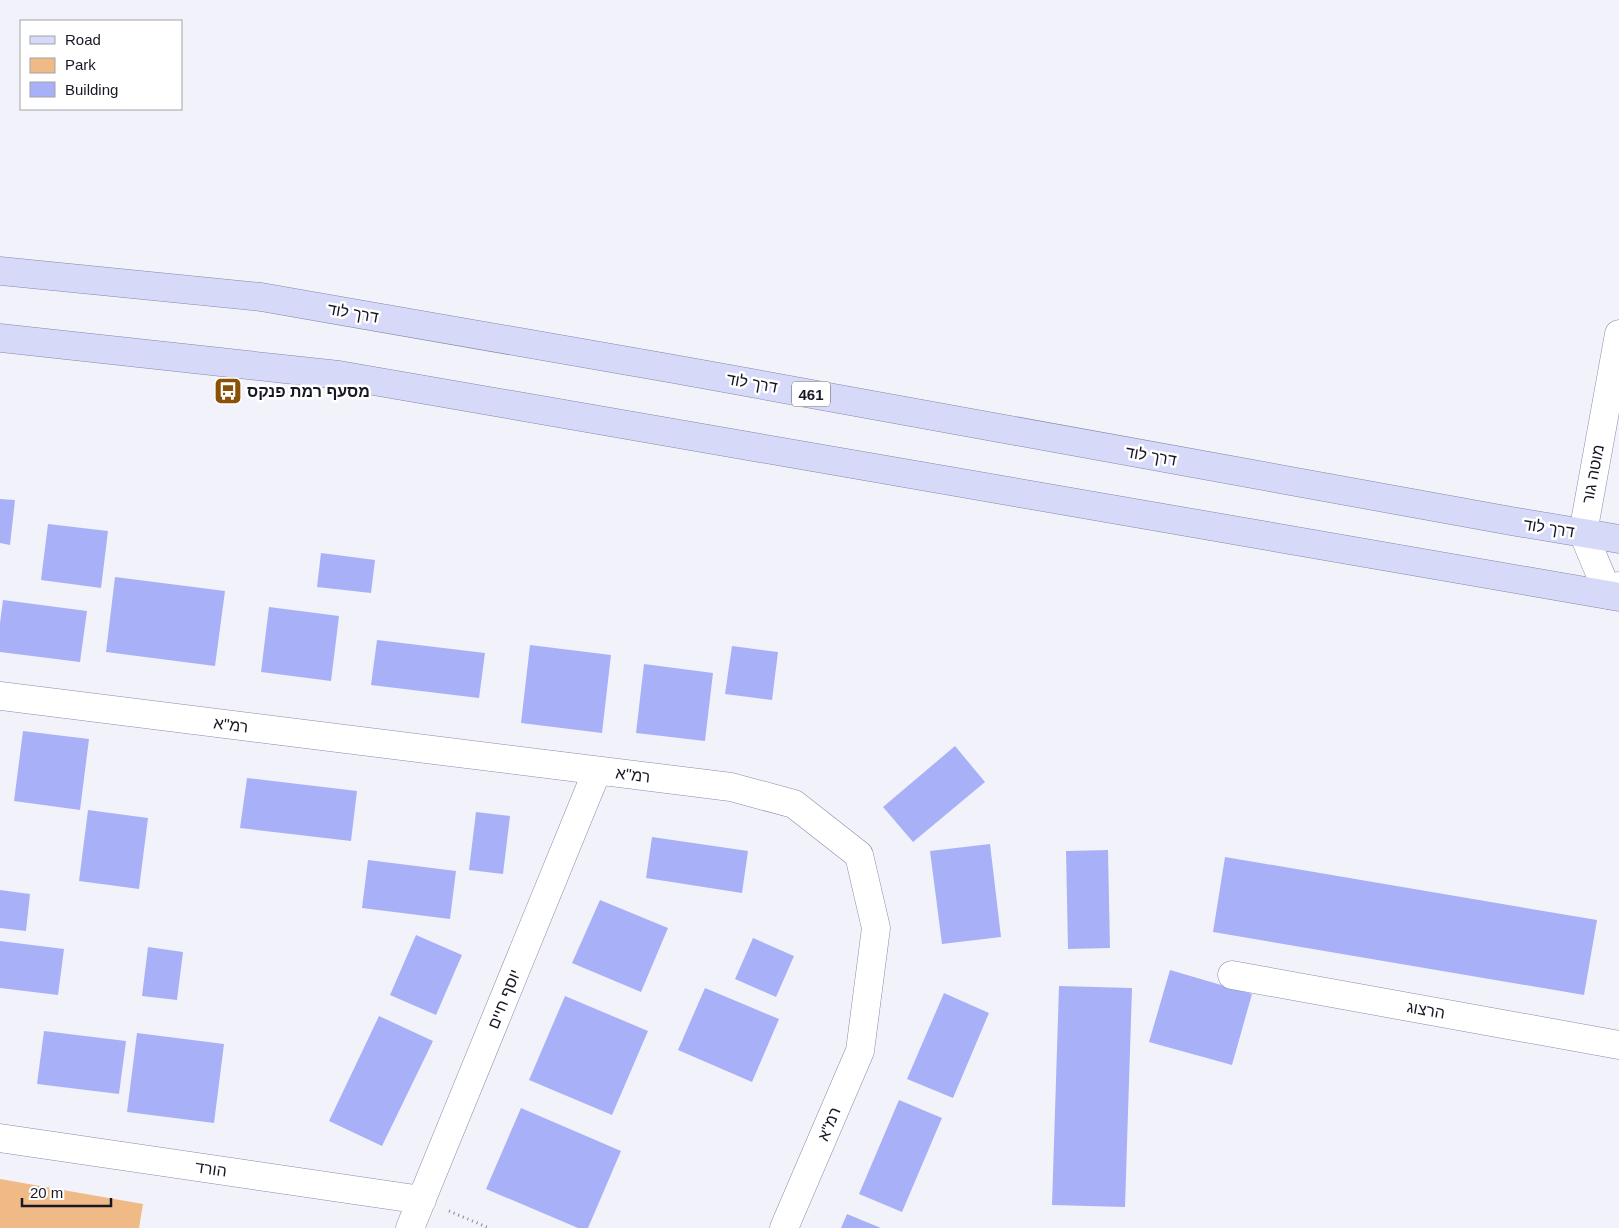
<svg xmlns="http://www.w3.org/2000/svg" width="1619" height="1228" viewBox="0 0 1619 1228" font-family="Helvetica,Heebo,sans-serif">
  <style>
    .green { fill: #f0ba87 }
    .building { fill: #a8b1f8 }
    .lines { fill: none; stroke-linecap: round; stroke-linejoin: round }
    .minor-casing { stroke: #878baa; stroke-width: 29 }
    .tertiary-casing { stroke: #878baa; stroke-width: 29 }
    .primary-casing { stroke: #8286ab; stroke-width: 29 }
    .path { stroke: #84858e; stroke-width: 3; stroke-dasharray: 1 4; stroke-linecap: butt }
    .minor { stroke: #fff; stroke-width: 28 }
    .tertiary { stroke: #fff; stroke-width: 28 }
    .primary { stroke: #d6daf8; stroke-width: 28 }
    .labels { text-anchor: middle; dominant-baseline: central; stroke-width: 5; stroke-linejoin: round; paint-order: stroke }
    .shield { fill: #fff; stroke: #5d5d66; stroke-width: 1 }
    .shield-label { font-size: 15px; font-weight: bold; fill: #171824 }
    .street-label { font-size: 16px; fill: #171824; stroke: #fff }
    .poi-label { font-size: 16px; font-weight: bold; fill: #171824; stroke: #fff; text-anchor: start }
  </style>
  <rect width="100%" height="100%" fill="#f2f3fa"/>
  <!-- green -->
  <path class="green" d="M0,1179L143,1204L139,1228H0Z"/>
  <!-- building -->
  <path class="building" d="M0,499L15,500L10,545L0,543Z
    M48,524L108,531L101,588L41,580Z
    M321,553L375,560L371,593L317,587Z
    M115,577L225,591L215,666L106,652Z
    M3,600L87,611L80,662L0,652V623Z
    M269,607L339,616L331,681L261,672Z
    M377,640L485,653L479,698L371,685Z
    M530,645L611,655L602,733L521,723Z
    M732,646L778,652L772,700L725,694Z
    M644,664L713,673L705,741L636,733Z
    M23,731L89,739L80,810L14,801Z
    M955,746L985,782L913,842L883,807Z
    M247,778L357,791L351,841L240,828Z
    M88,810L148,818L139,889L79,881Z
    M476,812L510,816L503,874L469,870Z
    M652,837L748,851L742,893L646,878Z
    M990,844L1001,937L942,944L930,851Z
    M1108,850L1110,948L1068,949L1066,851Z
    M1225,857L1597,920L1584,995L1213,932Z
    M368,860L456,871L450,919L362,908Z
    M0,890L30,894L26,931L0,928Z
    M600,900L668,928L641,992L572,963Z
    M416,935L462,955L436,1015L390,995Z
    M753,938L794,956L776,997L735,979Z
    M0,941L64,949L58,995L0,988Z
    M148,947L183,952L177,1000L142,996Z
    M1170,970L1252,994L1232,1065L1149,1042Z
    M1059,986L1132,988L1125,1207L1052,1205Z
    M705,988L779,1019L752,1082L678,1050Z
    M944,993L989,1013L953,1098L907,1079Z
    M565,996L648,1031L612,1115L529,1080Z
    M379,1016L433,1041L382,1146L329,1121Z
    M44,1031L126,1041L119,1094L37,1084Z
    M137,1033L224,1044L214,1123L127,1112Z
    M899,1100L942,1118L902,1212L859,1194Z
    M521,1108L621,1151L588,1228H578L486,1189Z
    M847,1214L881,1228H841Z"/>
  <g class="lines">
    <defs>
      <path id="minor" d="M0,696L731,787L794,804L859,855L876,928L860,1051L784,1228
        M1232,975L1619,1045
        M0,1138L422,1200
        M410,1228L597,771"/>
      <path id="tertiary" d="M1619,334L1583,533L1609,595L1619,586"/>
      <path id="primary" d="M0,271L261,297L674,369L1511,521L1619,539
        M0,338L339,375L1619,597"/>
    </defs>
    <!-- minor casing -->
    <use href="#minor" class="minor-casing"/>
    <!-- tertiary casing -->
    <use href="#tertiary" class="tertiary-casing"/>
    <!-- primary casing -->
    <use href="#primary" class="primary-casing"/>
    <!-- path -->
    <path class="path" d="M449,1211L489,1228"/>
    <!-- minor -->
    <use href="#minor" class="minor"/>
    <!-- tertiary -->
    <use href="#tertiary" class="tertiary"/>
    <!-- primary -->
    <use href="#primary" class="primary"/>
  </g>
  <!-- icons -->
  <defs>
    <symbol id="bus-square" viewBox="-11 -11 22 22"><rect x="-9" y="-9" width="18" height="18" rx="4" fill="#8a5207" stroke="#fff"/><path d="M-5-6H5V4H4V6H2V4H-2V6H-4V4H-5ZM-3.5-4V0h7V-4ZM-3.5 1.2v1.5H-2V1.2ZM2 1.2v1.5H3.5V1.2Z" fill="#fff"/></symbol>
  </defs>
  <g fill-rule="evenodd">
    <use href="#bus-square" x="212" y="375" width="32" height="32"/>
  </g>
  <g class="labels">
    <!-- shield labels -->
    <rect class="shield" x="792" y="381.5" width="38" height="25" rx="4"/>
    <g class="shield-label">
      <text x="811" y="394">461</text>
    </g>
    <!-- street labels -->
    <g class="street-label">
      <text transform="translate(353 313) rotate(10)">דרך לוד</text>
      <text transform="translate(752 383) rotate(10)">דרך לוד</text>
      <text transform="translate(1151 456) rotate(10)">דרך לוד</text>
      <text transform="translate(1593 474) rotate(-79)">מוטה גור</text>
      <text transform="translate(1549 528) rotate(9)">דרך לוד</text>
      <text transform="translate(231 725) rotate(7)">רמ"א</text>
      <text transform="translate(633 775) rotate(7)">רמ"א</text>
      <text transform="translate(504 999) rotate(-68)">יוסף חיים</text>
      <text transform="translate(1426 1010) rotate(10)">הרצוג</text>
      <text transform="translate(829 1124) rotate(-67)">רמ"א</text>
      <text transform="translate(211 1169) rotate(8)">הורד</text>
    </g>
    <!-- poi labels -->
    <g class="poi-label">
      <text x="247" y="391">מסעף רמת פנקס</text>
    </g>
  </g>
  <!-- legend -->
  <rect x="20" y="20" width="162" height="90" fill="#ffffff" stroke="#a2a3a7"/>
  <rect x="30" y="36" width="25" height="8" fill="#d6daf8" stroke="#a2a3a7"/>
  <text x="65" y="45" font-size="15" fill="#171824">Road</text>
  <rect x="30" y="58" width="25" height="15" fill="#f0ba87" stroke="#a2a3a7"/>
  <text x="65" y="70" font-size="15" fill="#171824">Park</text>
  <rect x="30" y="82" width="25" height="15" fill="#a8b1f8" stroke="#a2a3a7"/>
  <text x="65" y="95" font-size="15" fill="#171824">Building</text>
  <!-- scale -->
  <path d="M22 1198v8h89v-8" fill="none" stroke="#171824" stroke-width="2.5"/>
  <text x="30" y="1198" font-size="15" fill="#171824" stroke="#ffffff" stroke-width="4" paint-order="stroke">20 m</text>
</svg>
